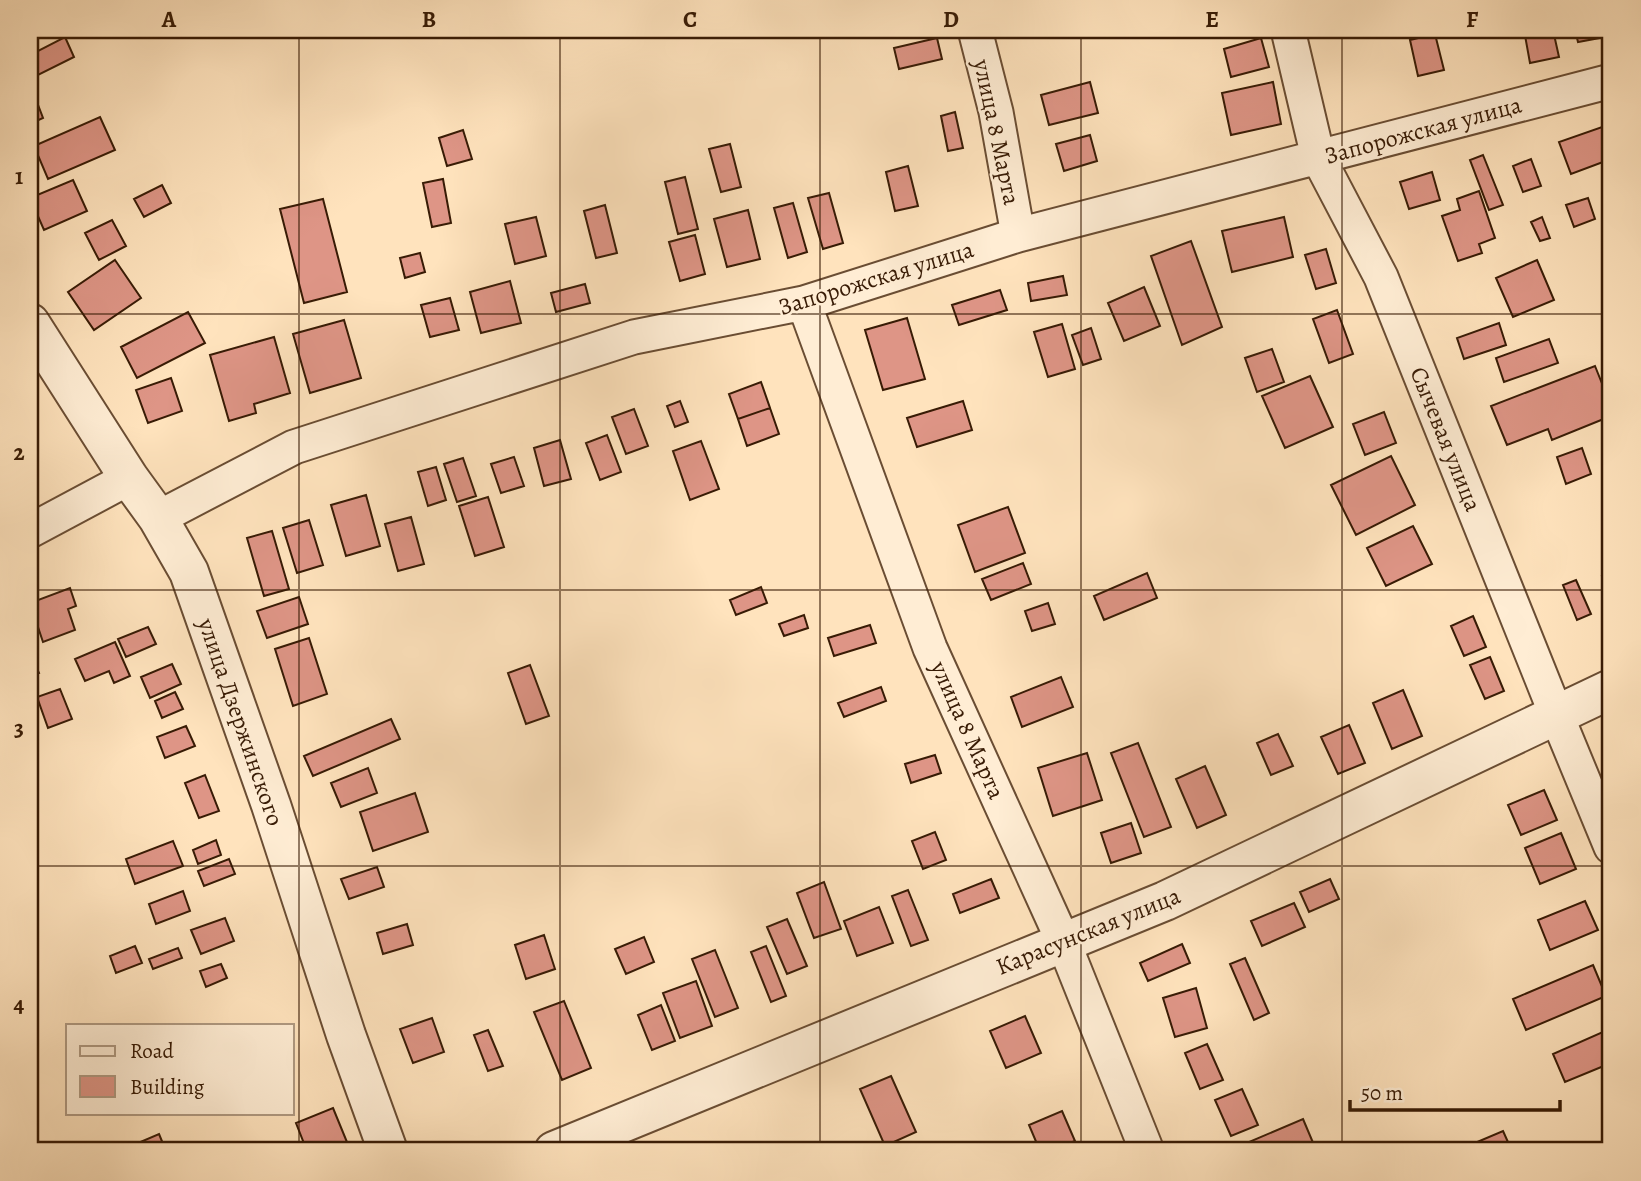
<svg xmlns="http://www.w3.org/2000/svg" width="1641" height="1181" viewBox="0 0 1641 1181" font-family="Alegreya,serif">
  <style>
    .building { fill: #de9586; stroke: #381b05; stroke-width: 2 }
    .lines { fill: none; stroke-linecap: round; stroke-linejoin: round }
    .minor-casing { stroke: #6a4d33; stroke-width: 37 }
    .tertiary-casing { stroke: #6a4d33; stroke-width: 42 }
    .minor { stroke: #ffedd4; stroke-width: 33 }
    .tertiary { stroke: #ffedd4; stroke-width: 38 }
    .grid { fill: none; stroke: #381b05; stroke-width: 2; stroke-opacity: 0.55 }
    .labels { text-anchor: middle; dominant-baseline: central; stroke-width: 5; stroke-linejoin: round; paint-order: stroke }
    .street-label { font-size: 24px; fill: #381b05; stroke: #ffedd4 }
    .neatline { fill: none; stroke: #381b05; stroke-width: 2.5 }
    .grid-label { font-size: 23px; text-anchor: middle; font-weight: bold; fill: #381b05 }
  </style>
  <rect width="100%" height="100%" fill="#ffe3bd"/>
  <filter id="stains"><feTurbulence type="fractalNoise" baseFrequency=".00286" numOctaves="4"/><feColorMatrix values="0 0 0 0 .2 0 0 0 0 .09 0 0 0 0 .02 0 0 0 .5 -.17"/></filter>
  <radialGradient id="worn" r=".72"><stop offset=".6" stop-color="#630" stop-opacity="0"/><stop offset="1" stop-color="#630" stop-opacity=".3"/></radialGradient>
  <!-- building -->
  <path class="building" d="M840,30H867L841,35Z
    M1524,30H1553L1559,57L1530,63Z
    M1575,30H1611V36L1578,42Z
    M1435,34L1444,70L1418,76L1410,40Z
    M65,37L74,57L30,79V55Z
    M937,38L942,59L899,69L894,48Z
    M1261,38L1269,67L1231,77L1224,49Z
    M1090,82L1098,113L1049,125L1041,95Z
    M1273,82L1281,124L1231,135L1222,93Z
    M32,89L43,118L30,124V90Z
    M955,112L963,148L948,151L941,116Z
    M100,117L115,150L48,179L34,146Z
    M1605,126L1611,144V159L1571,174L1559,142Z
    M463,130L472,159L447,166L439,138Z
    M1090,135L1097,161L1064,171L1056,144Z
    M730,144L741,187L721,192L709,149Z
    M1483,155L1503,205L1489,210L1470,160Z
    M1531,159L1541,186L1523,192L1513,166Z
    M908,166L918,206L895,211L886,172Z
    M1432,172L1440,200L1409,209L1400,182Z
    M685,177L698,229L678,234L665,182Z
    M443,179L451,223L432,227L423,183Z
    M73,180L87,211L44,230L30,198Z
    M162,185L171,203L144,217L134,199Z
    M1479,191L1495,238L1479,244L1482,253L1458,261L1442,216L1460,210L1457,199Z
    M829,193L843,243L823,249L808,198Z
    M1588,198L1595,219L1574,227L1566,205Z
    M323,199L347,292L304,303L280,209Z
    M793,203L807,252L788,258L774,208Z
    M605,205L617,253L596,258L584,211Z
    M748,210L760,259L727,267L714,219Z
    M536,217L546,256L515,264L505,224Z
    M1284,217L1293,257L1232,272L1222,231Z
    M1542,217L1550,238L1540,241L1531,222Z
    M112,220L126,246L99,260L85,233Z
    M695,235L705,274L680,281L669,242Z
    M1191,241L1222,327L1182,345L1151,256Z
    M1326,249L1336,283L1316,289L1305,255Z
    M420,253L425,272L405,278L400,258Z
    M115,260L141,298L94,330L68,292Z
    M1537,260L1554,300L1513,317L1496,278Z
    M1063,276L1067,295L1031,301L1028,283Z
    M510,281L521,323L481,333L470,292Z
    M585,284L590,303L556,312L551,293Z
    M1144,287L1160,326L1124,341L1108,303Z
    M1000,290L1007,310L959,325L952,305Z
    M450,298L459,330L430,337L421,305Z
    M1337,310L1353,354L1329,363L1313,319Z
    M188,312L205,343L137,378L121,347Z
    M907,318L925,379L883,390L865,330Z
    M344,320L361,378L310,393L293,334Z
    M1499,323L1506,345L1464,359L1457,338Z
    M1062,324L1075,369L1048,377L1034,332Z
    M1091,328L1101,359L1083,365L1072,335Z
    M274,337L290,393L254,404L256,413L229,421L210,355Z
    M1549,339L1558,363L1504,382L1496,358Z
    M1272,349L1284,382L1257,392L1245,358Z
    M1595,366L1611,406V416L1552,440L1548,429L1507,445L1491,406Z
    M1310,376L1333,427L1285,448L1262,396Z
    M171,378L182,411L148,423L136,390Z
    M761,382L770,408L738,419L729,394Z
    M680,401L688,422L675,427L667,406Z
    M963,401L972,430L917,447L907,418Z
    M770,408L779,434L747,446L738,419Z
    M634,409L648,446L626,454L612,417Z
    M1384,412L1396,443L1365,455L1353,424Z
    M607,435L621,472L600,480L586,443Z
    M560,440L571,479L544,486L534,448Z
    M701,441L719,489L690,500L673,451Z
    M1582,448L1591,474L1566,484L1557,457Z
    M1391,456L1415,505L1356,535L1331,485Z
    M514,457L524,486L501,493L491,464Z
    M463,458L476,496L457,502L444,464Z
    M436,467L446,500L428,506L418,472Z
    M366,495L380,546L346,556L331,505Z
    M488,497L504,547L475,556L459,506Z
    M1008,507L1025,553L975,572L958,525Z
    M411,517L424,564L398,571L385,524Z
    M309,520L323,565L297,573L283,528Z
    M1413,526L1432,564L1386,586L1367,548Z
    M272,531L289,589L264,596L247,538Z
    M1023,563L1031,584L991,600L982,579Z
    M1147,573L1157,598L1104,620L1094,596Z
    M1611,573V601L1602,576Z
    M1576,580L1591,614L1577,620L1563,585Z
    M761,587L767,603L736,615L730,600Z
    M70,588L76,606L68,609L75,630L43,642L30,603Z
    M299,597L308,624L267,638L257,611Z
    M1048,603L1055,624L1032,631L1025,611Z
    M804,615L808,628L784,636L779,624Z
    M1473,616L1486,647L1464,656L1451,626Z
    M870,625L876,643L834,656L828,638Z
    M148,627L156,644L126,657L118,639Z
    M309,638L327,694L293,706L275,649Z
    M115,642L130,676L114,683L109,671L85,681L75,659Z
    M30,654L39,673L30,677Z
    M1490,657L1504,691L1485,699L1470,665Z
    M172,664L181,684L150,698L141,677Z
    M530,665L549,716L526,724L508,673Z
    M1061,677L1073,707L1022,727L1011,697Z
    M881,687L886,701L844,717L838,703Z
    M60,689L72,719L48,728L37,697Z
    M1403,690L1422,736L1392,749L1373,703Z
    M175,692L183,709L162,718L155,701Z
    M391,719L400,739L313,776L304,756Z
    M1349,725L1365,763L1338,774L1321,737Z
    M186,726L195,746L165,758L157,737Z
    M1278,734L1293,766L1271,775L1257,743Z
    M1138,743L1171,827L1144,837L1111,753Z
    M1087,753L1102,800L1053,816L1038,768Z
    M935,755L941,773L911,783L905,764Z
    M1205,766L1226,815L1197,828L1176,779Z
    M368,768L377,793L341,807L331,783Z
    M205,775L219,811L199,818L185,783Z
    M1544,790L1557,820L1521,835L1508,805Z
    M415,793L428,832L373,851L360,812Z
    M1131,823L1141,853L1111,863L1101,833Z
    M935,832L946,860L923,869L912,841Z
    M1561,833L1576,869L1540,884L1525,848Z
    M216,840L221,855L198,864L193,850Z
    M173,841L183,866L135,884L126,859Z
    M229,859L235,874L204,886L198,871Z
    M377,867L384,887L349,899L341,879Z
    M991,879L999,898L960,913L953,894Z
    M1330,879L1339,899L1309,912L1300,892Z
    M824,882L841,929L814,938L797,893Z
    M908,890L928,940L911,946L892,896Z
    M183,891L190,911L156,924L149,904Z
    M1585,901L1598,930L1550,950L1538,920Z
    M1294,903L1305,927L1262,946L1251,921Z
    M879,907L893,943L857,956L844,921Z
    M225,918L234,941L201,954L191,930Z
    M787,919L807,966L787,974L767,927Z
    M407,924L413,945L383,954L377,933Z
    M544,935L555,969L526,979L515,945Z
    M644,937L654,962L626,974L615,949Z
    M1182,944L1190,963L1148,981L1140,963Z
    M135,946L142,963L116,973L110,956Z
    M766,946L786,996L771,1002L751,952Z
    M178,948L182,958L153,969L149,959Z
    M715,950L738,1008L715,1017L692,959Z
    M1245,958L1269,1013L1254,1020L1230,964Z
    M221,964L227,978L206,987L200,971Z
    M1593,965L1606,996L1526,1030L1513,999Z
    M696,981L712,1026L680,1038L663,993Z
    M1196,988L1207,1028L1175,1037L1163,998Z
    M564,1001L591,1068L562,1080L534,1012Z
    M661,1005L675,1041L652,1050L638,1015Z
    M1025,1016L1041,1053L1006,1068L990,1031Z
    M432,1018L444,1052L413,1063L400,1029Z
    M488,1030L503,1066L488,1071L474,1035Z
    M1605,1031L1611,1047V1063L1565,1082L1553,1054Z
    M1207,1044L1223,1080L1200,1089L1185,1053Z
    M891,1076L916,1132L885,1146L860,1089Z
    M1242,1089L1258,1125L1231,1136L1215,1100Z
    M333,1108L349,1147L338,1151H307L296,1123Z
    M1062,1111L1075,1141L1050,1151H1040L1029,1125Z
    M1303,1119L1314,1145L1300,1151H1228Z
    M1503,1131L1512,1151H1456Z
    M159,1134L166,1151H134L131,1146Z
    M838,1145L841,1151H824Z"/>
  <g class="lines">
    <defs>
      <path id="minor" d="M975,30L996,112L1018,235
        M1288,30L1318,157L1381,277L1556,714L1611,847
        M804,303L930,648L1063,941L1147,1151
        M158,518L294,447L634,337L804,303L1018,235L1611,81
        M30,531L129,478"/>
      <path id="tertiary" d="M30,323L129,478L158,518L189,572L271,805L346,1035L388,1151
        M554,1151L1165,901L1611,689"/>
    </defs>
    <!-- minor casing -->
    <use href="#minor" class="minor-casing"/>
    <!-- tertiary casing -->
    <use href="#tertiary" class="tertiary-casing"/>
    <!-- minor -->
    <use href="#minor" class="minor"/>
    <!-- tertiary -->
    <use href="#tertiary" class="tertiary"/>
  </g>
  <!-- grid -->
  <path class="grid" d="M299,30V1151M560,30V1151M820,30V1151M1081,30V1151M1342,30V1151M30,314H1611M30,590H1611M30,866H1611"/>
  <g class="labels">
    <!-- street labels -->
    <g class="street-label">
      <text transform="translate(1423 130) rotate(-15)">Запорожская улица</text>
      <text transform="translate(997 132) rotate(78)">улица 8 Марта</text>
      <text transform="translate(876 278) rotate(-17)">Запорожская улица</text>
      <text transform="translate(1446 439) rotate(68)">Сычевая улица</text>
      <text transform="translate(241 722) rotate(71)">улица Дзержинского</text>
      <text transform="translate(968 730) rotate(66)">улица 8 Марта</text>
      <text transform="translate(1088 931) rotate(-22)">Карасунская улица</text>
    </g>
  </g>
  <!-- margin -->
  <rect width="1641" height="1181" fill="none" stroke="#ffe3bd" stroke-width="77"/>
  <!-- legend -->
  <rect x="66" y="1024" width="228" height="91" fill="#ffedd4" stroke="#af9981" stroke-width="2"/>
  <rect x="80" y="1046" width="35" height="10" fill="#ffedd4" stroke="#af9981" stroke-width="2"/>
  <text x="130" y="1058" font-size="21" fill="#381b05">Road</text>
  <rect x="80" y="1076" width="35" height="21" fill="#de9586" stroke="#af9981" stroke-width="2"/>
  <text x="130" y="1094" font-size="21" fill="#381b05">Building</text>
  <!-- scale -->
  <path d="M1350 1100v10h210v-10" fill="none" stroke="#381b05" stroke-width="3.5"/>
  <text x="1361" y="1100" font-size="21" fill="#381b05" stroke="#ffedd4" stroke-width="5" paint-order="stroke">50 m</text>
  <rect x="38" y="38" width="1564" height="1104" class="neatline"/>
  <g class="grid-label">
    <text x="169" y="27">A</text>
    <text x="429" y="27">B</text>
    <text x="690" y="27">C</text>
    <text x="951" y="27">D</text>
    <text x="1212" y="27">E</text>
    <text x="1472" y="27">F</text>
    <text x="19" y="184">1</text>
    <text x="19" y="460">2</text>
    <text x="19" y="736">3</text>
    <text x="19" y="1012">4</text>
  </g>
  <rect width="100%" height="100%" filter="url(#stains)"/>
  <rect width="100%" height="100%" fill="url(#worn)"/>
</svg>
